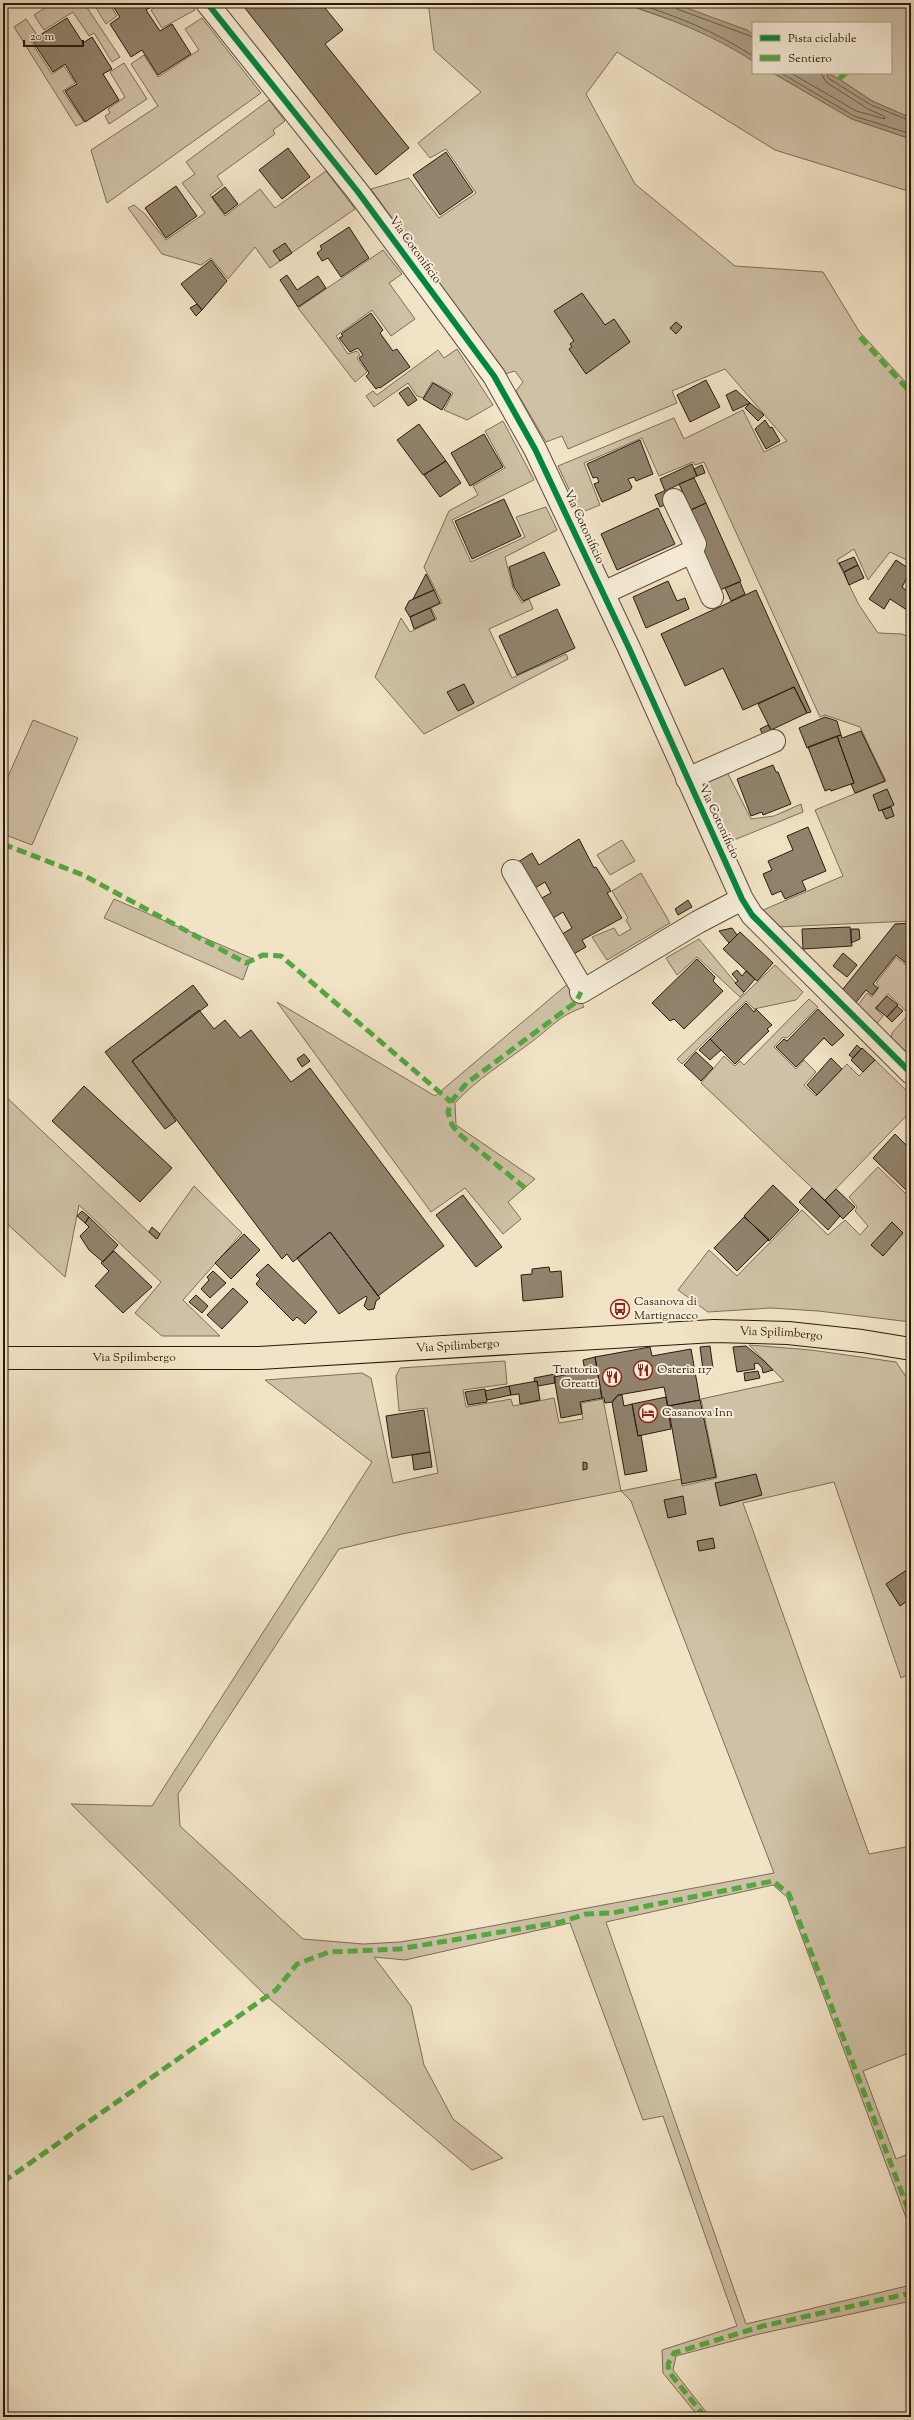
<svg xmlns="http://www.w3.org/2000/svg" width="914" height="2420" viewBox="0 0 914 2420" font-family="'Sorts Mill Goudy',serif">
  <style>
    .green { fill: #cfc1a6; stroke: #7c6e5a; fill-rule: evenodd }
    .water { fill: #ad9f86; stroke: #786a56 }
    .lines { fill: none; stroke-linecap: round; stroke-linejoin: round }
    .shore { stroke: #6b5c4a; stroke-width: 1 }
    .building { fill: #91836d; stroke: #291a0d }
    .minor-casing { stroke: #5b4c3b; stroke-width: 24 }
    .major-casing { stroke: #291a0d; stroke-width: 24 }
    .minor { stroke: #f6edd9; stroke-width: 22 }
    .major { stroke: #f1e3c5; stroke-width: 22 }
    .quiet { stroke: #53a941; stroke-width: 5; stroke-dasharray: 10 5; stroke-linecap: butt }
    .cycleway-casing { stroke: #f6edd9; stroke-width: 8 }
    .cycleway { stroke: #00873e; stroke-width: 6 }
    .labels { text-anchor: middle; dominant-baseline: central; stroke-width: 4; stroke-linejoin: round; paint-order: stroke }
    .street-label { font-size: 12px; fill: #291a0d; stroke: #f6edd9 }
    .poi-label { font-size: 12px; fill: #291a0d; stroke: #f6edd9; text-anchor: start }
  </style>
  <rect width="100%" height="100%" fill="#f1e3c5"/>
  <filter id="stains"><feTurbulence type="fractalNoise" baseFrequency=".005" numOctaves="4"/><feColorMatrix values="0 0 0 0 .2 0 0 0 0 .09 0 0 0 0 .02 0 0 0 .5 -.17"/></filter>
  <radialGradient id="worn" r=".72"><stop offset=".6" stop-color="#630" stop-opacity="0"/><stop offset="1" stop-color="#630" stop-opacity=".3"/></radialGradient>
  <!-- green -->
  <path class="green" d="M53,3H84L120,57L112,62L94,33L89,36L73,12L44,30L34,15Z
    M93,3H109L117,16L106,24Z
    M162,3H190L195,10L162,28L151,10Z
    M422,3H622L694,28L724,42L753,61V73H773L852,119L911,139V192L775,150L617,52L586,94L635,184L735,266L823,272L859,331L911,388V562L890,552L868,580L854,549L837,560L859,605L878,633L902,634L911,638V921L778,927L763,910L843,876L815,810L886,781L860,727L825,715L820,717L704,462L695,465L693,462L659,476L642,438L584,463L600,505L580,513L558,466L674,418L684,439L743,410L764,452L787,441L725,369L672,391L677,403L568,449L562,436L546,442L516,391L523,382L515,371L505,374L371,189L409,178L439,218L476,193L446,149L430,158L418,143L481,92L434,50L429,9Z
    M673,3H911V118L872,101L839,79L827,73H891V23H753V34Z
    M202,18L261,93L107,203L91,150L158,106L131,64L144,55L158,77L199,50L185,29Z
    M26,19L37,35L30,40L52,74L64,66L75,83L63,91L84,122L76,126L14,27Z
    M124,63L147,99L109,124L105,116L110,113L108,109L125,97L110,72Z
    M269,100L285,121L273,130L275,134L217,176L223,185L210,195L225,216L260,189L275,208L326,171L355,209L270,268L255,247L228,279L211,258L201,265L162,254L128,208L134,205L145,214L166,240L205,213L182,183L195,174L186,162Z
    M383,250L402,274L389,283L415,319L391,336L372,310L336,336L348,354L357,351L360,355L357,358L367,372L355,382L298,308Z
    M457,349L493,405L467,420L444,410L453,393L432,382L423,398L417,396L408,383L374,407L366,396L373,391L377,395L438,350L444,358Z
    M503,421L534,480L452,520L471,562L525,537L516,517L546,507L557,530L505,557L513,588L522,603L529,599L533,609L489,629L512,678L566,654L568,659L424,734L375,677L401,618L410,632L437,619L431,608L442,603L424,567L449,511L478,495L473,486L505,468L485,431Z
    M33,720L78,738L32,845L3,834V788Z
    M726,770L751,819L774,816L801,804L803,812L729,842L700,781Z
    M622,840L635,861L610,875L597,855Z
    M641,873L670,923L607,960L592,937L614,928L619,936L631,929L626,920L628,918L612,891Z
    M114,899L251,958L243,980L104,918Z
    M699,939L744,993L740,997L697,957L677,975L666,958Z
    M896,957L906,965L911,961V1053L906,1058L891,1043L892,1033L909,1014L888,994L875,1008L883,1016L874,1027L855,1009L867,993L872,997L879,987L876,983Z
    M775,965L803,992L796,1000L754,1009L746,1001L682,1064L677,1059Z
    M570,982L584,1007C558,1016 551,1028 530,1043C505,1062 477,1079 455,1103L456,1125L535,1179L508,1202L521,1219L503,1234L465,1188L431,1212L277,1002L435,1096Z
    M809,999L818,1007L787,1038L783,1037L774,1047L796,1069L804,1060L816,1072L804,1085L816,1096L847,1064L859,1076L875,1060L911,1095V1111L825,1200L701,1083L724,1056L735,1066L740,1061L744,1065Z
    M3,1094L156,1239L194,1186L242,1233L183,1300L220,1336H162L135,1313L161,1282L79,1205L65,1277L3,1220Z
    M878,1167L906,1194L911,1189V1322L818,1311L771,1308L708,1312L678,1290L709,1250L737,1276L802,1210L828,1235L845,1220L860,1235L868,1226L855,1211L857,1207L849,1197Z
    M749,1345L811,1350L896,1362L911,1384V1673L901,1678L834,1482L743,1503L869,1854L911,1846V2052L863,2071L896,2159L911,2153V2231L787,1897L773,1885L606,1922L746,2324L911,2285V2301L759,2334L676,2356L673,2370L710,2417H699L663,2373L662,2350L737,2326L663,2116L643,2120L570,1923L405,1960L374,1957L411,2006L424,2065L453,2119L503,2158L472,2170L264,1994L71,1804L152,1806L372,1462L265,1380L362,1373L371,1378L393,1483L438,1473L427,1408L399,1411L396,1376L400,1368L505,1361L507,1384L463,1390L466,1407L511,1399L513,1406L554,1398L559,1423L583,1419L581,1403L603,1399L621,1491L681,1479L682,1486L717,1478L701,1399L784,1381ZM621,1491L631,1501L774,1873L438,1936L400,1942L363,1944L303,1939L180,1826L178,1794L339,1549L402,1534Z"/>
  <!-- water -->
  <path class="water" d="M622,3H673L747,30L753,34V61C711,34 669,18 622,3Z
    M773,73H827L839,79L872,101L911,118V139L852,119Z"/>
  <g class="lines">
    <!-- shore -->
    <path class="shore" d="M635,3C677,16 716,32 753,56
      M674,3L677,9L753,37
      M781,73L854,116L911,134
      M791,73L856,111L885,119L884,116L868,109L826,82L821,73
      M827,73L828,78L871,105L911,121"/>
  </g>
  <!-- building -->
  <path class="building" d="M111,3H157L146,10L160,31L172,24L191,54L158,75L142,50L131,57L110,24L120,17Z
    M241,3H321L343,30L325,44L409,148L376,175Z
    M67,18L83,43L92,37L112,69L103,74L119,100L85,122L65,91L77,84L65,64L53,72L32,40Z
    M288,148L310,177L282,199L259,170Z
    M446,152L473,192L440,215L413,175Z
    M176,186L197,216L166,238L145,208Z
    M225,187L238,204L225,214L212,197Z
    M349,227L369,258L341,277L328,258L322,261L317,253L322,249L320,246Z
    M285,243L292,253L280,261L273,251Z
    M211,260L227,281L202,310L181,284Z
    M287,275L297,290L318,276L326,288L298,307L280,280Z
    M582,293L605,325L614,319L630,342L586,374L569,349L572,347L570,344L574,341L554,311Z
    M197,304L202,310L196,316L190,308Z
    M371,313L383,330L380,333L393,351L397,349L410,367L380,388L379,387L376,389L366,376L369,373L359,358L363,355L358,348L350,352L339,338L343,336L341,334Z
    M676,322L682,327L676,334L670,328Z
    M706,380L720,407L690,422L677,395Z
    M433,383L451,394L442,410L423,399Z
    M408,387L417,400L408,406L399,393Z
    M736,390L750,403L733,411L726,395Z
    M750,403L764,415L758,421L745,408Z
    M765,420L770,428L772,427L780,441L766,449L755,429Z
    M419,424L446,461L423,475L397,440Z
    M484,434L503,467L470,486L451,453Z
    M640,440L653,474L636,481L634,477L628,479L632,487L630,490L602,502L594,484L599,482L597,477L593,478L587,464Z
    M446,461L461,483L440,497L424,475Z
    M692,464L697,476L665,491L660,479Z
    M702,465L705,473L697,476L694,469Z
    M694,478L706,503L691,510L679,484Z
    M664,491L669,503L660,507L655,495Z
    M504,499L521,536L472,559L455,521Z
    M706,503L741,581L720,590L684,513Z
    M658,508L675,544L617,570L601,534Z
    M544,552L560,585L523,601L514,587L509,567Z
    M854,557L858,565L844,572L839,563Z
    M896,560L911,570L902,587L911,594V604L907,610L890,599L884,609L869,599Z
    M858,565L864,578L849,585L844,572Z
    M426,574L434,590L413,599Z
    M668,581L677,601L685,598L689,609L646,628L633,597Z
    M740,582L745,594L731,601L725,588Z
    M434,590L440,603L410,617L405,609L409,601Z
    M756,590L811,712L807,713L794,687L743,710L723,668L685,686L661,634Z
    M430,608L435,619L414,629L410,617Z
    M557,609L575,648L517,675L499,636Z
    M464,684L474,703L458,711L447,692Z
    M794,687L807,713L771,730L758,704Z
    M825,717L837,721L841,735L807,748L799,728Z
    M768,725L771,730L774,729L777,735L766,741L760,729Z
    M861,731L885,781L855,793L851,784L854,783L837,736L841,735L842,738Z
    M837,736L854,783L831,791L830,789L825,791L808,747Z
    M773,765L776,772H778L791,804L763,815L762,812L751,816L737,779Z
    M887,789L894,805L879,811L873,795Z
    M891,807L894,816L886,819L882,810Z
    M808,827L826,871L802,881L806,890L785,899L781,891L772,895L763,874L772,870L768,861L793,850L787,836Z
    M579,839L594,868L596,867L611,891L607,893L622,918L582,940L586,947L570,956L559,936L572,928L563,912L550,920L538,900L551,893L545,882L530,891L515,864L532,853L539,865Z
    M688,900L692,907L678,915L675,909Z
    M911,923V957L906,963L896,955L873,984L878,988L872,995L866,990L854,1005L839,994L895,924Z
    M850,927L852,946L803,949L802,929Z
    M732,928L737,935L729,943L719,931Z
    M851,929H859L860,939L851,943Z
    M740,932L773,963L757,981L723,949Z
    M843,953L857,965L847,977L833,966Z
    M697,959L715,977L713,981L723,991L684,1029L674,1019L670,1021L652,1003Z
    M737,970L742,976L746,971L755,979L744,992L735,983L738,981L732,974Z
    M193,985L208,1005L132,1061L176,1121L165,1129L105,1052Z
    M887,996L898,1005L887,1017L876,1008Z
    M746,1003L754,1012L756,1009L772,1025L767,1029L769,1031L735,1064L710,1039Z
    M897,1006L903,1011L892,1022L887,1017Z
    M818,1009L844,1035L832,1046L824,1038L796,1067L776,1047L784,1039L787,1041Z
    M199,1010L214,1029L225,1020L240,1038L251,1030L291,1082L310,1068L444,1246L378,1296L330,1232L293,1262L287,1254L282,1259L132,1061Z
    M710,1039L721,1050L710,1060L699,1050Z
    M857,1045L861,1049L853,1058L849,1055Z
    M862,1048L875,1060L863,1072L851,1060Z
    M696,1052L713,1068L701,1081L684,1065Z
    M304,1054L310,1061L302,1067L297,1059Z
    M831,1058L842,1069L817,1095L807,1085Z
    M84,1086L172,1168L140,1202L52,1121Z
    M895,1134L906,1145L911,1140V1185L906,1190L873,1158Z
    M773,1185L799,1210L769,1241L744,1216Z
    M812,1188L840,1216L828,1230L799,1202Z
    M836,1189L855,1207L843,1219L825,1200Z
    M463,1195L502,1247L476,1267L436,1215Z
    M82,1211L89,1217L85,1223L77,1216Z
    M89,1217L118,1245L103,1262L89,1250L80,1236L89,1227L85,1223Z
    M744,1217L769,1239L737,1271L714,1248Z
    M892,1222L903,1233L883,1256L871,1245Z
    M152,1227L160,1234L157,1239L149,1232Z
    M330,1232L380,1298L376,1301L374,1309L368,1310L364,1306L367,1298L366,1296L339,1314L297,1258Z
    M244,1234L260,1250L231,1279L215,1263Z
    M114,1251L152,1287L123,1313L95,1286L109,1271L101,1263Z
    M268,1264L317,1312L305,1324L297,1317L293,1321L256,1284L260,1279L256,1275Z
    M549,1267L550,1272L561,1271L563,1297L523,1301L521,1275L532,1274V1269Z
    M213,1271L226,1283L210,1298L201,1289L209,1280L207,1277Z
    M233,1288L248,1302L222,1329L207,1315Z
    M196,1295L208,1306L202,1313L189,1302Z
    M710,1346L713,1368L703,1370L700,1347Z
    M746,1346L764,1361L773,1370L763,1373L762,1368L758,1363L754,1364L755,1369L737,1372L733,1347Z
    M650,1347L652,1356L691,1349L700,1400L668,1406L664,1387L618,1395L612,1402L605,1403L604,1398H602L595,1357Z
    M595,1357L602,1398L580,1402L582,1414L561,1418L554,1377L585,1371L583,1360Z
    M758,1371L760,1378L745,1381L744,1373Z
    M555,1374V1383L538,1386L537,1381L535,1382L534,1378Z
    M537,1381L540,1400L520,1404L519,1394L511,1395L509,1386Z
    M509,1386L511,1395L487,1400L485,1391Z
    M485,1389L487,1402L468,1405L465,1392Z
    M618,1395H622L624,1406L632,1404L638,1436L641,1435L647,1471L625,1475L612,1402Z
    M666,1397L671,1429L638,1436L632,1404Z
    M700,1400L716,1477L682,1484L668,1406Z
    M424,1410L430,1452L392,1458L386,1416Z
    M430,1452L432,1467L414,1470L412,1455Z
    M583,1462L587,1463V1469L583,1470Z
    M756,1474L762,1495L720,1506L715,1483Z
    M683,1496L686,1514L668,1518L664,1500Z
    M713,1538L715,1548L699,1551L697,1541Z
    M911,1567V1607L907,1601L900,1606L886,1584Z"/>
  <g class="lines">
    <defs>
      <path id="minor" d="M207,3L358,192L494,376L535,449L629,648L742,899L752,915L911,1073
        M674,500L695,544L692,552
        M603,593L692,552L712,597
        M687,779L774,741
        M513,871L583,990
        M581,992L698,922L742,899"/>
      <g id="major">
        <path id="s1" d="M3,1358H259L714,1331L788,1333L862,1341L911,1349"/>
      </g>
    </defs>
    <!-- minor casing -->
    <use href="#minor" class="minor-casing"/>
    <!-- major casing -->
    <use href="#major" class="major-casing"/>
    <!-- minor -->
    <use href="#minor" class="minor"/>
    <!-- major -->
    <use href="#major" class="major"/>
    <!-- quiet -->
    <path class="quiet" d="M839,79L846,73
      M860,337L911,393
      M3,844L83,875L246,963L263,955L281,956L451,1102
      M525,1188L459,1134L452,1125L448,1112L451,1102L458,1093L467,1083L576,1002L581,992
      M3,2182L276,1990L297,1964L329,1952L399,1949L561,1922L586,1914L612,1913L773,1881L789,1894L911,2217
      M705,2417L669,2372L668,2364L674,2353L763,2326L911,2293"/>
    <defs>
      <path id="cycleway" d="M207,3L358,192L494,376L535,449L629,648L742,899L752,915L911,1073"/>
    </defs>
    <!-- cycleway casing -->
    <use href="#cycleway" class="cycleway-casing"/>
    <!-- cycleway -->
    <use href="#cycleway" class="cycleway"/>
  </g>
  <!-- icons -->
  <defs>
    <symbol id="bus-ring" viewBox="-11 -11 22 22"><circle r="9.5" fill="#f6edd9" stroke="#8f2418" stroke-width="1.5"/><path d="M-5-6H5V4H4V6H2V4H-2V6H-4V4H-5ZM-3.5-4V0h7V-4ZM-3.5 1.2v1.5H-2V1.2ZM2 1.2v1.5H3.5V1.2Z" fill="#8f2418"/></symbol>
    <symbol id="restaurant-ring" viewBox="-11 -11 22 22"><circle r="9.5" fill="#f6edd9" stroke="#8f2418" stroke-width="1.5"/><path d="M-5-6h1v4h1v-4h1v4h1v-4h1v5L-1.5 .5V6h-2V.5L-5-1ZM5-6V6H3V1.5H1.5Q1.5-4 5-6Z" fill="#8f2418"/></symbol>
    <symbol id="hotel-ring" viewBox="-11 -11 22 22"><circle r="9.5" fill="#f6edd9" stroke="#8f2418" stroke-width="1.5"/><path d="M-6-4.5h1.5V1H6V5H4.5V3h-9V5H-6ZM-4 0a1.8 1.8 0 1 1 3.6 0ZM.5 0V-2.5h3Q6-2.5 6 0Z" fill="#8f2418"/></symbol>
  </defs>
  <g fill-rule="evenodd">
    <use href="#bus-ring" x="609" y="1298" width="22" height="22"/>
    <use href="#restaurant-ring" x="632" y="1359" width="22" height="22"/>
    <use href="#restaurant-ring" x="601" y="1366" width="22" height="22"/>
    <use href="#hotel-ring" x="637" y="1402" width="22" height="22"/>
  </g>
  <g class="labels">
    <!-- street labels -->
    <g class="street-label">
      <text transform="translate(415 250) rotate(54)">Via Cotonificio</text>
      <text transform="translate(584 527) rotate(65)">Via Cotonificio</text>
      <text transform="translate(719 822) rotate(65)">Via Cotonificio</text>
      <text stroke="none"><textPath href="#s1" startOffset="779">Via Spilimbergo</textPath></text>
      <text stroke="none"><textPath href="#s1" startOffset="455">Via Spilimbergo</textPath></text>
      <text stroke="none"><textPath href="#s1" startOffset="131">Via Spilimbergo</textPath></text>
    </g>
    <!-- poi labels -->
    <g class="poi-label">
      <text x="634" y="1302">Casanova di<tspan x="634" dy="14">Martignacco</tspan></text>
      <text x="598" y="1370" text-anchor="end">Trattoria<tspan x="598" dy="14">Greatti</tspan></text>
      <text x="657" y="1370">Osteria 117</text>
      <text x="662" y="1413">Casanova Inn</text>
    </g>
  </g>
  <!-- margin -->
  <rect width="914" height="2420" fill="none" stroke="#f1e3c5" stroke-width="16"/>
  <rect x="4" y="4" width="906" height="2412" fill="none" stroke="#291a0d" stroke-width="2"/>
  <rect x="8" y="8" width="898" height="2404" fill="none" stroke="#291a0d"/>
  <!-- legend -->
  <rect x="752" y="22" width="140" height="52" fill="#f6edd9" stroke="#a49987"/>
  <rect x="760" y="35" width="20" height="6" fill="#00873e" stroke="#a49987"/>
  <text x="788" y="42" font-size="12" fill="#291a0d">Pista ciclabile</text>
  <rect x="760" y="55" width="20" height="6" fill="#53a941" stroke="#a49987"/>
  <text x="788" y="62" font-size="12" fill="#291a0d">Sentiero</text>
  <!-- scale -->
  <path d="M24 40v6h59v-6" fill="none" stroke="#291a0d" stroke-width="2"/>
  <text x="30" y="40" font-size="12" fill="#291a0d" stroke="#f6edd9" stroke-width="3" paint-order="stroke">20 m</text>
  <rect width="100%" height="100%" filter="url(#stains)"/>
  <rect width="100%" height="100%" fill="url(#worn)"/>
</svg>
